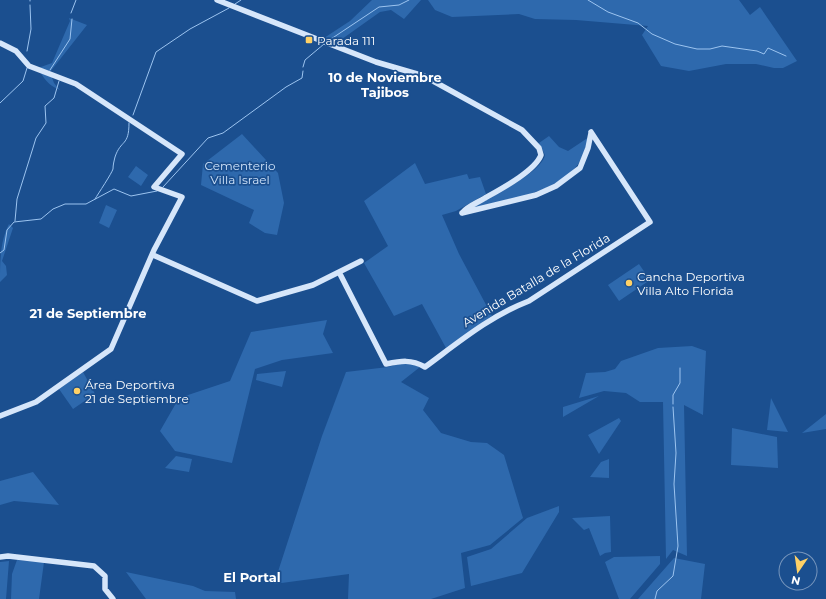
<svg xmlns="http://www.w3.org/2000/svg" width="826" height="599" viewBox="0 0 826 599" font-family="Montserrat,sans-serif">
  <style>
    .green { fill: #2e69ad }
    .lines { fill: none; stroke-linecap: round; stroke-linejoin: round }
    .stream { stroke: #9cc4f0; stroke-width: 1 }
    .secondary { stroke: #d6e6fa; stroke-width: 5.5 }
    .poi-dot { fill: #ffd166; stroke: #1b4f8f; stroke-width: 1.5 }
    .labels { text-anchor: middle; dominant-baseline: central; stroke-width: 3.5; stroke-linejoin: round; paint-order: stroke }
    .poi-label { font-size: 12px; fill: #fff; stroke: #1b4f8f; text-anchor: start }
    .park-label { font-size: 12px; fill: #cfe3fa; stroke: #1b4f8f }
    .street-label { font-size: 12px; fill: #fff; stroke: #1b4f8f }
    .neighbourhood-label { font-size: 13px; font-weight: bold; fill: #fff; stroke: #1b4f8f }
  </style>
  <rect width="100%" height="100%" fill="#1b4f8f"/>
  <!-- green -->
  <path class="green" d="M372,0H421L404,19L391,10L380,12L335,44L324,38L350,21Z
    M428,0H739L750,15L760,7L797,61L783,68H774L756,64H726L689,71L661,66L642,35L648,26L576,20L535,19L519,14L452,17L435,10Z
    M69,18L87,25L50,72L54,83L60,90C49,86 43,78 38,68L52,63L70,21Z
    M242,134L278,173L284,203L277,235L265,233L249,223L254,210L201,185L203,164Z
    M549,136L559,147L568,151L589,137C586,145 584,154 580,161C563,192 500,202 468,210C486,199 541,174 545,155L539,143Z
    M415,163L425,184L467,174L469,179L480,177L486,194L456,211L442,215L459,254L492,316L446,348L422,304L394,316L364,263L388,246L364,201Z
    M136,166L148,175L141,186L128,177Z
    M106,205L117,210L109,228L99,223Z
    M9,224L13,228L2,261L6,266L7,275L0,282C0,262 0,241 9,224Z
    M639,264L650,280L619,301L608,285Z
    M327,320L323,334L333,353L282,360L255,369L232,463L175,451L160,431L179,398L230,381L251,332Z
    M692,346L706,351L703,415L684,405L687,556L673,550L666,559L663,402H640L626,393L604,391L579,398L586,373L605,372L615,369L621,361L658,348Z
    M406,362L420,367L401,382L429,398L423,410L441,433L471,442L487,443L504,455L523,518L490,545L461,553L465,588L431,599H348L349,574L274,584L322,436L346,372L388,367Z
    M286,371L282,387L256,380L257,374Z
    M83,372L95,394L73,409L59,389Z
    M599,396L563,417V407Z
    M771,398L788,432L767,430Z
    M826,414V429L802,433Z
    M619,418L621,421L599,454L588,435Z
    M732,428L777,437L778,468L731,465Z
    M176,456L192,459L189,472L165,468Z
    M609,459V478L590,477L601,462Z
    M33,472L59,505L14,501L0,505V481Z
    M559,506V512L522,573L471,586L467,557L491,549L527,518Z
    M610,516L611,552L605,553L600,556L589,528L584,530L572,518Z
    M660,556V564L630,599H619L605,562L614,557Z
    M674,558L705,564L701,599H638Z
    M17,560L44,562L39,599H11L12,574Z
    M9,561L6,599H0V562Z
    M126,572L193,586L205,591L235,592L236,599H146Z"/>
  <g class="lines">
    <!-- stream -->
    <path class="stream" d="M30,0V1
      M588,0L608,12L638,23L652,34L675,44L697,49H710L722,46L757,51L764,54L768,48L786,56
      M235,4L241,0
      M71,13L76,0
      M328,41L379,7L399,5L409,0
      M27,51L31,29L30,5
      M303,67L305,60L324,44
      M50,70L70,39L72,19
      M0,103L23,81L27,68
      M133,115L156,52L190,29L229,8
      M163,187L208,138L223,133L286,87L302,78L303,71
      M95,199C98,194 112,173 113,169C113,165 114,161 115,157C121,139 129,147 129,123
      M15,221L17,199L32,151L36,138L46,123L45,106L54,98L59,81
      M0,253L4,250L7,230L14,222L41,219L53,209L65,204H86L114,189L131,196L157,191
      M673,404V395L680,383V368
      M655,599L657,591L673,576L678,546L674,484L676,453L673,407"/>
    <!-- secondary -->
    <path class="secondary" d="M217,0L376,62L424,76L522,130L539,148L541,155C535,171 501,189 485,198C477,203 468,206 462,213
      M0,43L16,51L29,66L76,84L182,154L154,187L182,197L154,250L111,349L36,402L0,416
      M462,213L536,195L556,186L580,168L588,148L591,133
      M153,255L257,301L313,285L361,261
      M339,272L386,364C401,361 411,359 425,367C459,342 490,316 529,301L650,222L591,132
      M0,557L8,556L94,566L105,576V589L113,599"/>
  </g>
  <!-- markers -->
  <g class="poi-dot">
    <rect x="305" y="36" width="8" height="8" rx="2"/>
    <circle cx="629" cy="283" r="4"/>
    <circle cx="77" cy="391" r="4"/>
  </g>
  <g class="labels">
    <!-- poi labels -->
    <g class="poi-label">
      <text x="317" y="40">Parada 111</text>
      <text x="637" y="276">Cancha Deportiva<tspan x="637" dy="14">Villa Alto Florida</tspan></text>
      <text x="85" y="384">Área Deportiva<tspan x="85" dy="14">21 de Septiembre</tspan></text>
    </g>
    <!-- park labels -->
    <g class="park-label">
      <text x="240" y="165">Cementerio<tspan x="240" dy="14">Villa Israel</tspan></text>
    </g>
    <!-- street labels -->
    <g class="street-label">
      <text transform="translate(536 280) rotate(-31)">Avenida Batalla de la Florida</text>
    </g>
    <!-- neighbourhood labels -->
    <g class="neighbourhood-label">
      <text x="385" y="77">10 de Noviembre<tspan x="385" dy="15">Tajibos</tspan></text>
      <text x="88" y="313">21 de Septiembre</text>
      <text x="252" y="577">El Portal</text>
    </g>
  </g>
  <!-- north arrow -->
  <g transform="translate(798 571) rotate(193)"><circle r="19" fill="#1b4f8f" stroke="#7695bc"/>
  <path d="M0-3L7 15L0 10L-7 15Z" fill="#ffd166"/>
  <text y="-6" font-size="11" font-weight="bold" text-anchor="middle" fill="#ffffff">N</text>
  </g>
</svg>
